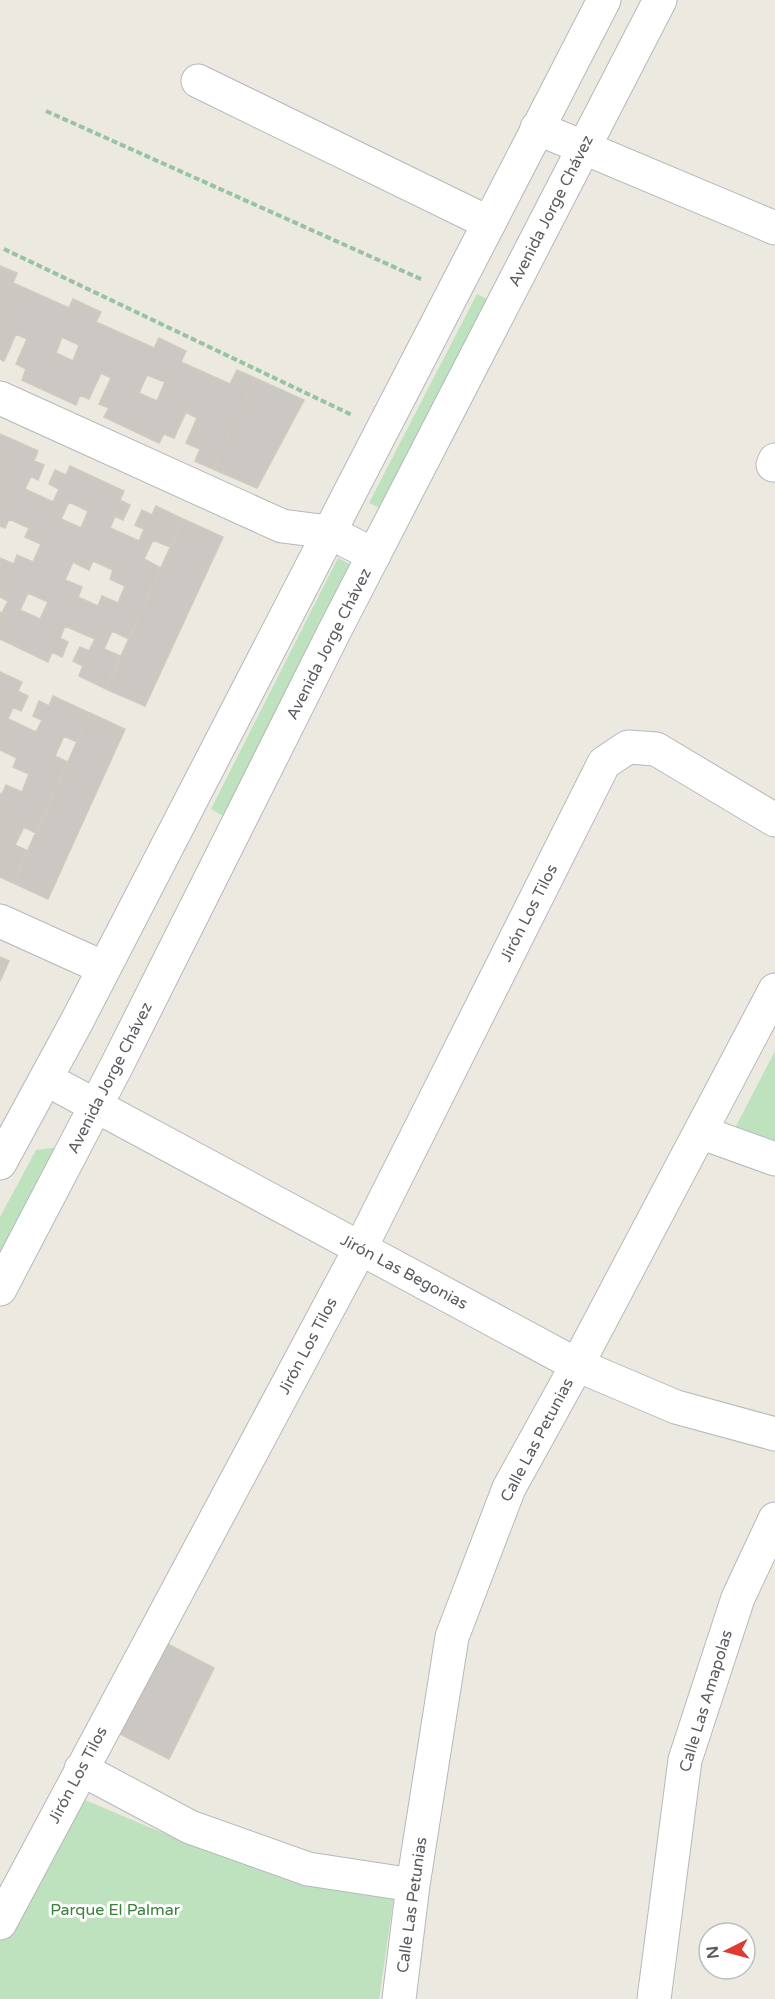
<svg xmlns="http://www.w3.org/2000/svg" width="775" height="1999" viewBox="0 0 775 1999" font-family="'Varela Round',sans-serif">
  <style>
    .green { fill: #bee2bd }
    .building { fill: #cbc7c2; stroke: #d0cabf; stroke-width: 1.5; fill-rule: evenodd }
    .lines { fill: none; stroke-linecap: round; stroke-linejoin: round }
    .street-casing { stroke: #b6b8bd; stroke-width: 35 }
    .secondary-casing { stroke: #b4b7bd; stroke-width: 35 }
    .path { stroke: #97c3a2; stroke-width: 4; stroke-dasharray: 6 3; stroke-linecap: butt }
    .street { stroke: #fff; stroke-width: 33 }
    .secondary { stroke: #fff; stroke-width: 33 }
    .labels { text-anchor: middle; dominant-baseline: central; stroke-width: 6; stroke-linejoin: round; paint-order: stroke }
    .street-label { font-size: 16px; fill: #595d61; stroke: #fff }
    .park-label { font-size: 16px; fill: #388139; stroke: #fff }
  </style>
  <rect width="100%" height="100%" fill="#ebe9e0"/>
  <!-- green -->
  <path class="green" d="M477,294L492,302L384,510L369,503Z
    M338,558L355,567L227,818L211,809Z
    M775,1051V1141L735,1128Z
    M60,1147L0,1257V1217L36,1150Z
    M73,1795L201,1849L301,1881L394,1896L379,1999H0V1941Z"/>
  <!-- building -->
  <path class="building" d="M0,266L17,273L13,283L69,308L73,299L101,312L96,322L154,348L159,338L186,351L181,362L230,384L237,370L255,378L213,469L195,461L200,449L186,443L197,418L186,412L174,438L164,434L159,443L104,417L109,408L99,404L111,378L101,373L89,399L80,395L76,405L22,380L26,369L16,364L27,339L16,334L4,361L0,359ZM62,337L79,345L73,361L56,353ZM147,375L165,382L157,401L139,393Z
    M255,378L304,400L257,488L213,469Z
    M0,434L38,451L34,461L44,465L38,480L31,476L25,489L53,502L59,489L49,484L55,470L66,475L70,466L124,491L120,500L130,505L123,520L115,516L110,528L139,541L144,529L135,525L142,510L152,515L156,506L183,519L170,547L153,540L144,559L161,568L129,639L112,631L104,649L120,656L106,689L79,676L83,666L73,661L80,647L89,651L95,639L65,626L60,638L68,642L62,657L52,652L48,662L0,639V612L2,613L8,601L0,597V558L14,564L17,555L33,562L41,544L25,537L29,528L9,519L5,528L0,526ZM69,502L88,511L81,528L61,519ZM93,561L113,570L110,579L125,586L118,603L102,596L98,606L78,597L82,587L65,580L73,562L89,570ZM28,593L48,602L40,619L20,610Z
    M183,519L223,537L145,706L106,689Z
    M0,672L22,682L18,691L28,696L21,711L13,707L8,719L36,732L42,720L33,716L39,701L49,706L53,696L90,713L77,742L64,736L55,756L68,762L36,833L24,827L15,845L28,851L13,883L0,877V793L2,794L6,785L22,792L29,774L13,767L17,758L0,750Z
    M90,713L125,729L48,899L13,883Z
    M0,957L9,961L0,981Z
    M164,1642L214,1668L169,1759L118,1733Z"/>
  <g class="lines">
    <defs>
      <path id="street" d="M198,81L489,223
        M549,107L604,0
        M595,126L660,0
        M537,128L775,228
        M0,398L282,526L329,532L374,555
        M773,465L775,460
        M0,921L104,968
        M46,1079L577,1365L676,1407L775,1434
        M700,1132L775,1159
        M81,1769L190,1827L308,1869L413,1885
        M0,1923L360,1249L604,763L628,747L656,749L775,820
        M399,1999L413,1885L452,1637L509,1488L577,1365L775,990
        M654,1999L685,1760L738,1598L775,1519"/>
      <path id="secondary" d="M0,1163L76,1023L549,107
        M0,1289L116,1067L335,630L595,126"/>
    </defs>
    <!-- street casing -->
    <use href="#street" class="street-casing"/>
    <!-- secondary casing -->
    <use href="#secondary" class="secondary-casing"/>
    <!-- path -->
    <path class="path" d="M46,111L423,280
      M4,249L352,415"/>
    <!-- street -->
    <use href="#street" class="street"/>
    <!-- secondary -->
    <use href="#secondary" class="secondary"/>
  </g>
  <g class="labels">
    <!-- street labels -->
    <g class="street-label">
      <text transform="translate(551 211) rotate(-63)">Avenida Jorge Chávez</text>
      <text transform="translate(329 644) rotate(-63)">Avenida Jorge Chávez</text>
      <text transform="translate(529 913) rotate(-63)">Jirón Los Tilos</text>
      <text transform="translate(110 1078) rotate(-63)">Avenida Jorge Chávez</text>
      <text transform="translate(404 1272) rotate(28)">Jirón Las Begonias</text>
      <text transform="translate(308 1346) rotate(-62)">Jirón Los Tilos</text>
      <text transform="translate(537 1440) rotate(-62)">Calle Las Petunias</text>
      <text transform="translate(706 1701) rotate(-73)">Calle Las Amapolas</text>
      <text transform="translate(78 1775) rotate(-62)">Jirón Los Tilos</text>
      <text transform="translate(412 1905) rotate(-82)">Calle Las Petunias</text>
    </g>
    <!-- park labels -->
    <g class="park-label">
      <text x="115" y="1910">Parque El Palmar</text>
    </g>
  </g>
  <!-- north arrow -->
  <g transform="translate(727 1951) rotate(264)"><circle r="28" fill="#ffffff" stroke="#bdbec0" stroke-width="1.5"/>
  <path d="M0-4.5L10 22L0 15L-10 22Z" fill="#e03b31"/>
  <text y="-9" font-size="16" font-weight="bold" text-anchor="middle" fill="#595d61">N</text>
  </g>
</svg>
